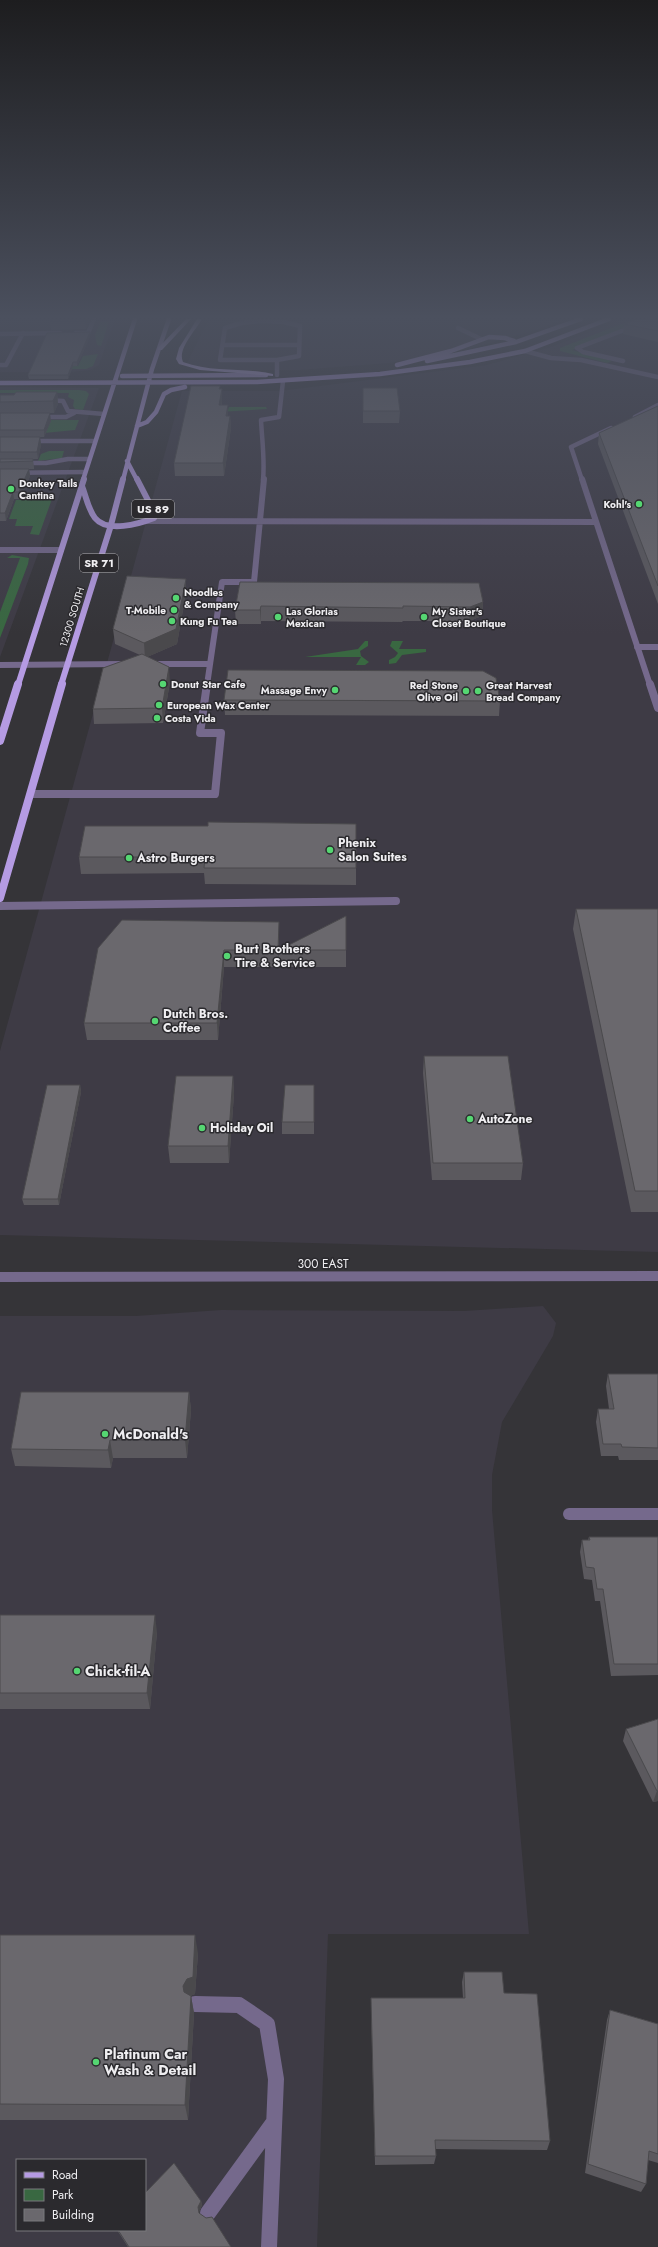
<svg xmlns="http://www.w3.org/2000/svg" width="658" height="2247" viewBox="0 0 658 2247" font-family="Jost,sans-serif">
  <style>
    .built { fill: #3e3b45; fill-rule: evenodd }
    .green { fill: #396841 }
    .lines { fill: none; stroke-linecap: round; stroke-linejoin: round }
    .minor-far5 { stroke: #75698c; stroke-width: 4.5 }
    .minor-far4 { stroke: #75698c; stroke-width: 6 }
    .minor-far3 { stroke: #75698c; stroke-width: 8 }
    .minor-far2 { stroke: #75698c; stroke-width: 10 }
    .minor-far1 { stroke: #75698c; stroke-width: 12 }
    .minor { stroke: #75698c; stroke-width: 16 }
    .major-far2 { stroke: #b59be3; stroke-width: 4.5 }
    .major-far1 { stroke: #b59be3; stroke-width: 6 }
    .major { stroke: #b59be3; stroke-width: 8 }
    .highway { fill: #cbb2f8; fill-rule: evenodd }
    .wall { fill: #5b595e }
    .shaded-wall { fill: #4a494c }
    .building { fill: #6a686d; stroke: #4a494c }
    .poi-dot { fill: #55d672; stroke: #2b2a2e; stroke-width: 1.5 }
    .labels { text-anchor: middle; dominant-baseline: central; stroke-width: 3; stroke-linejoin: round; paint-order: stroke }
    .far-poi-label { font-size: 10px; font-weight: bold; fill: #efeef1; stroke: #2b2a2e; text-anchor: start }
    .far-street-label { font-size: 10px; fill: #efeef1; stroke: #2b2a2e }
    .shield { fill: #2b2a2e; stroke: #b4b3b6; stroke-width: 1 }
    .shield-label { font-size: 11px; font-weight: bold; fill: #efeef1 }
    .poi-label { font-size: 12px; font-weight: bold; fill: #efeef1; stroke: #2b2a2e; text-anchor: start }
    .street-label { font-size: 12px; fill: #efeef1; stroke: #2b2a2e }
    .near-poi-label { font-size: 14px; font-weight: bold; fill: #efeef1; stroke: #2b2a2e; text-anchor: start }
  </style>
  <rect width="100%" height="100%" fill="#353438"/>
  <!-- built -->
  <path class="built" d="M0,319H115L99,365L90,370L70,372H0Z
    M209,319H566L539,329L469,349L389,363L299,370H206L186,365Z
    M624,319H658V1252L0,1235V1051L182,391H280L487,365L551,347Z
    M0,387L99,388L0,657Z
    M543,1306L556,1323L553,1336L502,1422L492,1475V1510L529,1934H328L317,2247H0V1316H136L221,1310L464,1311ZM17,2160H145V2230H17Z"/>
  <!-- green -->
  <path class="green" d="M634,319H646L572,350L612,361L607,363L560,351V348Z
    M100,322H109L101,346L97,345L95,335Z
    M98,354L93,366L86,369H67L68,366H78L83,356Z
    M0,390H79L86,391L89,394L83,410L75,409L73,406L74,400L68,397L69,393H0Z
    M229,407H266L267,409L203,413L227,412Z
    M3,420H79L75,430L44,433Z
    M49,451H64L62,458L38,461L41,454Z
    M52,499L39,535L30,534L33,526H15L17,519H9L16,500Z
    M12,555L29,558L28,564L0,638V612L20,558H7Z
    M365,641H368V646L360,651L361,656L369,662L365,665H356L361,657H305L358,649Z
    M392,641H403L399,649H426V652L402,655L396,663L389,664V660L395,657L398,653L390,646Z"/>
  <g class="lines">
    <!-- minor-far5 -->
    <path class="minor-far5" d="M262,321L284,322L300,326L299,356L277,360H220L225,328L241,323Z
      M458,328L481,339
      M76,333H88L94,319
      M0,334L60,333
      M223,345H299
      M525,351L551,358L581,360L658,377
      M277,360V375
      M623,361L583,352L577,348L653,319
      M0,365H6L23,333
      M45,400L63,401L68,411L104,414
      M38,417H66L74,413
      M635,417L658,405
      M0,441H95
      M0,463H46L68,459H89
      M0,473L85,472
      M263,480C265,460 262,440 261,420L279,417L283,381
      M582,480L571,447L611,428"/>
    <!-- minor-far4 -->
    <path class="minor-far4" d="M582,479L650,685
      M148,521L596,522
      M0,550H61
      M637,647H658
      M149,664H209
      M0,665L125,664
      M207,685L222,582H254L264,479"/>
    <!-- minor-far3 -->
    <path class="minor-far3" d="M650,684L658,708
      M31,794H215L221,733H200L207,684
      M0,906L396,901"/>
    <!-- minor-far2 -->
    <path class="minor-far2" d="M0,1277L658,1276"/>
    <!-- minor-far1 -->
    <path class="minor-far1" d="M569,1514H658"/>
    <!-- minor -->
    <path class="minor" d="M195,2004L239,2005L267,2024L276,2079L269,2247
      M208,2213L274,2122"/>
    <!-- major-far2 -->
    <path class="major-far2" d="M427,361L516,342L581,319
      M397,365L451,351L489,337L505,338L514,341
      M122,376L266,375
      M0,383L257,382L380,374L470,362L525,351L609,319
      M137,426L147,422L156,412L164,394L171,390L185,387
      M127,461L137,480
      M83,480L135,319
      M123,480L152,369L169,319"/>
    <!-- major-far1 -->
    <path class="major-far1" d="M82,486C86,496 88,509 95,518C107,533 139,524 154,518L155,514L137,479
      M18,685L84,479
      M61,685L111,525L123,479"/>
    <!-- major -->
    <path class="major" d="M0,741L18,684
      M0,898L62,684"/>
    <!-- highway -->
    <path class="highway" d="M186,319H191L162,350H158V348Z
      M197,319H202C196,330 177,349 183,362C212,373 243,367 273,374V376L200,370L179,364L176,359L179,348Z"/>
  </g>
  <!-- wall -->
  <path class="wall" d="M49,319H90L86,329L51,330Z
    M658,319V342L623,334L624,324Z
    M90,336L77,366H73L68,379H29L28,375Z
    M363,388L400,411L399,423H363Z
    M220,389L222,401V405L228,416H230L231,428L224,476H175L174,463Z
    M57,392L58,404L54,413H43L51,421L44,437H0V395H14Z
    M658,406V604L598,444L599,433Z
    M0,437H40L41,445L38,459H33L34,467V469H29L30,476L20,499H14L6,521H0Z
    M240,582L483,602L482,616L469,621H403L402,622L261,621V624H236L235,610Z
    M186,593L177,644L147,657L170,682L163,723L94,724L93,709L140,655L115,644L113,629Z
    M224,700L500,701L499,716L225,715Z
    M85,826L356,868V885L205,884L204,873L81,874L79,857Z
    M576,909H658V1212H631L573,929Z
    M346,916V967H279V953L278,967H224L218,1040H87L84,1023L122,920L279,938V950Z
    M424,1056L523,1163L521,1180H432L423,1073Z
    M233,1076L234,1094L229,1163H170L168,1146Z
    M80,1085L81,1092L59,1205H24L22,1199Z
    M314,1085V1134H282V1122Z
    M608,1374H658V1460H619L618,1456H601L596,1422L598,1409H609L606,1386Z
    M189,1392L191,1410L187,1458H113L111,1468L15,1466L11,1449Z
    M589,1537H658V1675L611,1676L600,1601H595L592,1580L584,1579L580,1552L582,1540H588Z
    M0,1615L157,1632L150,1709H0Z
    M658,1719V1801L653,1802L623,1741L626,1729Z
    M0,1935L198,1953L195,1994L190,1996H191L194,2013L188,2120H0Z
    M464,1972L504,1993L550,2141L547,2150L435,2149L436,2156L434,2164L375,2165L371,2008V1998H463L462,1982Z
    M610,2010L658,2024V2163L648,2160L646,2184L641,2192L585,2173L607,2020Z
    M201,2201L202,2205L199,2212V2213L231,2247H128L117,2230H145Z"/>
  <!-- shaded-wall -->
  <path class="shaded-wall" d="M85,319H90L86,329Z
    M90,332V336L77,366V362Z
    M73,362V366L68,379V375Z
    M220,386V398L222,389V401L220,417L219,405Z
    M57,392L58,404L54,413L53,401Z
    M228,405V417L226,416Z
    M50,413L51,421L44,437V430Z
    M230,416L231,428L224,476L223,463Z
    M40,437L41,445L38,459L37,452Z
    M29,469L30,476L20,499L19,492Z
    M13,492L14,499L6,521L5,513Z
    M186,579V593L177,644L145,658L144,643Z
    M483,602L482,616L469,621L470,607Z
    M261,606V624L260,610Z
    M169,667L170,682L163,723L162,708Z
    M279,922V938L278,967V950Z
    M224,950V967L218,1040L217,1023Z
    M233,1076L234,1094L229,1163L228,1146Z
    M80,1085L81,1092L59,1205L58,1199Z
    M189,1392L191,1410L187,1458L185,1440Z
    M110,1440L113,1458L111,1468L108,1450Z
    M155,1615L157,1632L150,1709L147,1693Z
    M657,1791H658V1801L653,1802Z
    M195,1935L198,1953L195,1994L190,1996L186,2003L183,1986Z
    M191,1996L194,2013L188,2120L185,2105Z
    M201,2201L202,2205L199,2212L198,2207Z"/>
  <!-- building -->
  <path class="building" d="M637,319H658V331L624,324Z
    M90,332L77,362H73L68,375H28L47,333Z
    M191,386H220L219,389H222L219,405H228L226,416H230L223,463H174Z
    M363,388H397L400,411H363Z
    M16,392H57L53,401L0,402V395H14Z
    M658,406V586L599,433Z
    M0,413H50L44,430H0Z
    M0,437H40L37,452H0Z
    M0,459H33V461L0,462Z
    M0,469H29L19,492H13L5,513H0Z
    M127,576L186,579L176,629L144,643L113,629Z
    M240,582L479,583L483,602L470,607L403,606V608L261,606L260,610H235Z
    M142,654L169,667L162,708L93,709L103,668Z
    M228,670L483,671L496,678L500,701L224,700Z
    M208,822L356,824V868H204L205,857H79L85,826H208Z
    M576,909H658V1191H635Z
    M346,916V950H279Z
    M122,920L279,922L278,950H224L217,1023H84L98,948Z
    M424,1056H508L523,1163H433Z
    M176,1076H233L228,1146H168Z
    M47,1085H80L58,1199H22Z
    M285,1085H314V1122H282Z
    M608,1374H658V1448L622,1447L621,1444H603L598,1409H614Z
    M21,1392H189L185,1440H110L108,1450L11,1449Z
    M589,1537H658V1664H614L603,1589H597L594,1568L586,1567L582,1540H590Z
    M0,1615H155L147,1693H0Z
    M658,1719V1791H657L626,1729Z
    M0,1935H195L193,1977L187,1979L183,1986L184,1992L191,1996L185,2105L0,2104Z
    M464,1972H502L504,1993L537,1994L550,2141L435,2140L436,2156H375L371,1998H465Z
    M610,2010L658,2024V2154L649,2151L646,2184L588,2164Z
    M174,2163L201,2201L198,2207L199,2213L206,2218L212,2217L231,2247H129L118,2230H145V2193Z"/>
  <!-- sky -->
  <linearGradient id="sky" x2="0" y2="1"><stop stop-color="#1d1d1f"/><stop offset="0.5" stop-color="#4b505e"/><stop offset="1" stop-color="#4b505e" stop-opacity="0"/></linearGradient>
  <rect width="658" height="634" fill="url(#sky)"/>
  <!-- markers -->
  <g class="poi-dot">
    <circle cx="11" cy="489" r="4"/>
    <circle cx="639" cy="504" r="4"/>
    <circle cx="176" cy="598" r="4"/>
    <circle cx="174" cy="610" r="4"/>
    <circle cx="278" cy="617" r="4"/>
    <circle cx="424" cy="617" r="4"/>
    <circle cx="172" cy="621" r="4"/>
    <circle cx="163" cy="684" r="4"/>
    <circle cx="335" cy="690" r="4"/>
    <circle cx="466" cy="691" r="4"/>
    <circle cx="478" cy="691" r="4"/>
    <circle cx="159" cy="705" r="4"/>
    <circle cx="157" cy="718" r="4"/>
    <circle cx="330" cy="850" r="4"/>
    <circle cx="129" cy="858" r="4"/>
    <circle cx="227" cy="956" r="4"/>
    <circle cx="155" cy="1021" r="4"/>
    <circle cx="470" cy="1119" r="4"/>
    <circle cx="202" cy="1128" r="4"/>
    <circle cx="105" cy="1434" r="4"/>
    <circle cx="77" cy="1671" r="4"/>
    <circle cx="96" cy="2062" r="4"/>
  </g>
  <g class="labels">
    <!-- far-poi labels -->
    <g class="far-poi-label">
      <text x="19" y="483">Donkey Tails<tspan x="19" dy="12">Cantina</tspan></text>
      <text x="631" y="504" text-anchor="end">Kohl's</text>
      <text x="184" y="592">Noodles<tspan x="184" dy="12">&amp; Company</tspan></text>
      <text x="166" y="610" text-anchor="end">T-Mobile</text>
      <text x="286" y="611">Las Glorias<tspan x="286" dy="12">Mexican</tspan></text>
      <text x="432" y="611">My Sister's<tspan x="432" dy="12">Closet Boutique</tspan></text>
      <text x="180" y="621">Kung Fu Tea</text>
      <text x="171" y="684">Donut Star Cafe</text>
      <text x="458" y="685" text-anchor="end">Red Stone<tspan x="458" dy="12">Olive Oil</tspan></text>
      <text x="486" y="685">Great Harvest<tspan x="486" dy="12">Bread Company</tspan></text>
      <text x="327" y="690" text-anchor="end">Massage Envy</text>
      <text x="167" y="705">European Wax Center</text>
      <text x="165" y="718">Costa Vida</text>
    </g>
    <!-- far-street labels -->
    <g class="far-street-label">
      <text transform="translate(72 617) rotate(-73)">12300 SOUTH</text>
    </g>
    <!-- shield labels -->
    <g class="shield">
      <rect x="132" y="500" width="42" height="18" rx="3"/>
      <rect x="80" y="554" width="38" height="18" rx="3"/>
    </g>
    <g class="shield-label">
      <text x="153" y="509">US 89</text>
      <text x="99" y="563">SR 71</text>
    </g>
    <!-- poi labels -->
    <g class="poi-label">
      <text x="338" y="843">Phenix<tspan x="338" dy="14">Salon Suites</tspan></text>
      <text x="137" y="858">Astro Burgers</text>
      <text x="235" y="949">Burt Brothers<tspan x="235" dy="14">Tire &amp; Service</tspan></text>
      <text x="163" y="1014">Dutch Bros.<tspan x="163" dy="14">Coffee</tspan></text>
      <text x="478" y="1119">AutoZone</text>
      <text x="210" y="1128">Holiday Oil</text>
    </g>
    <!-- street labels -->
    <g class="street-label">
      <text x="323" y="1264">300 EAST</text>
    </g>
    <!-- near-poi labels -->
    <g class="near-poi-label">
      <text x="113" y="1434">McDonald's</text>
      <text x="85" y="1671">Chick-fil-A</text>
      <text x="104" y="2054">Platinum Car<tspan x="104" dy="16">Wash &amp; Detail</tspan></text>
    </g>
  </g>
  <!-- legend -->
  <rect x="16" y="2159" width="130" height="72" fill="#2b2a2e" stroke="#79787c"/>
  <rect x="24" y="2172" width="20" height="6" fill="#b59be3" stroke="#79787c"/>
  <text x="52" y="2179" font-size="12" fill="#efeef1">Road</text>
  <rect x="24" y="2189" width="20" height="12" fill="#396841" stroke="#79787c"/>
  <text x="52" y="2199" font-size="12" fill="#efeef1">Park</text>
  <rect x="24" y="2209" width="20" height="12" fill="#6a686d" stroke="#79787c"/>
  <text x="52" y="2219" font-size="12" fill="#efeef1">Building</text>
</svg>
